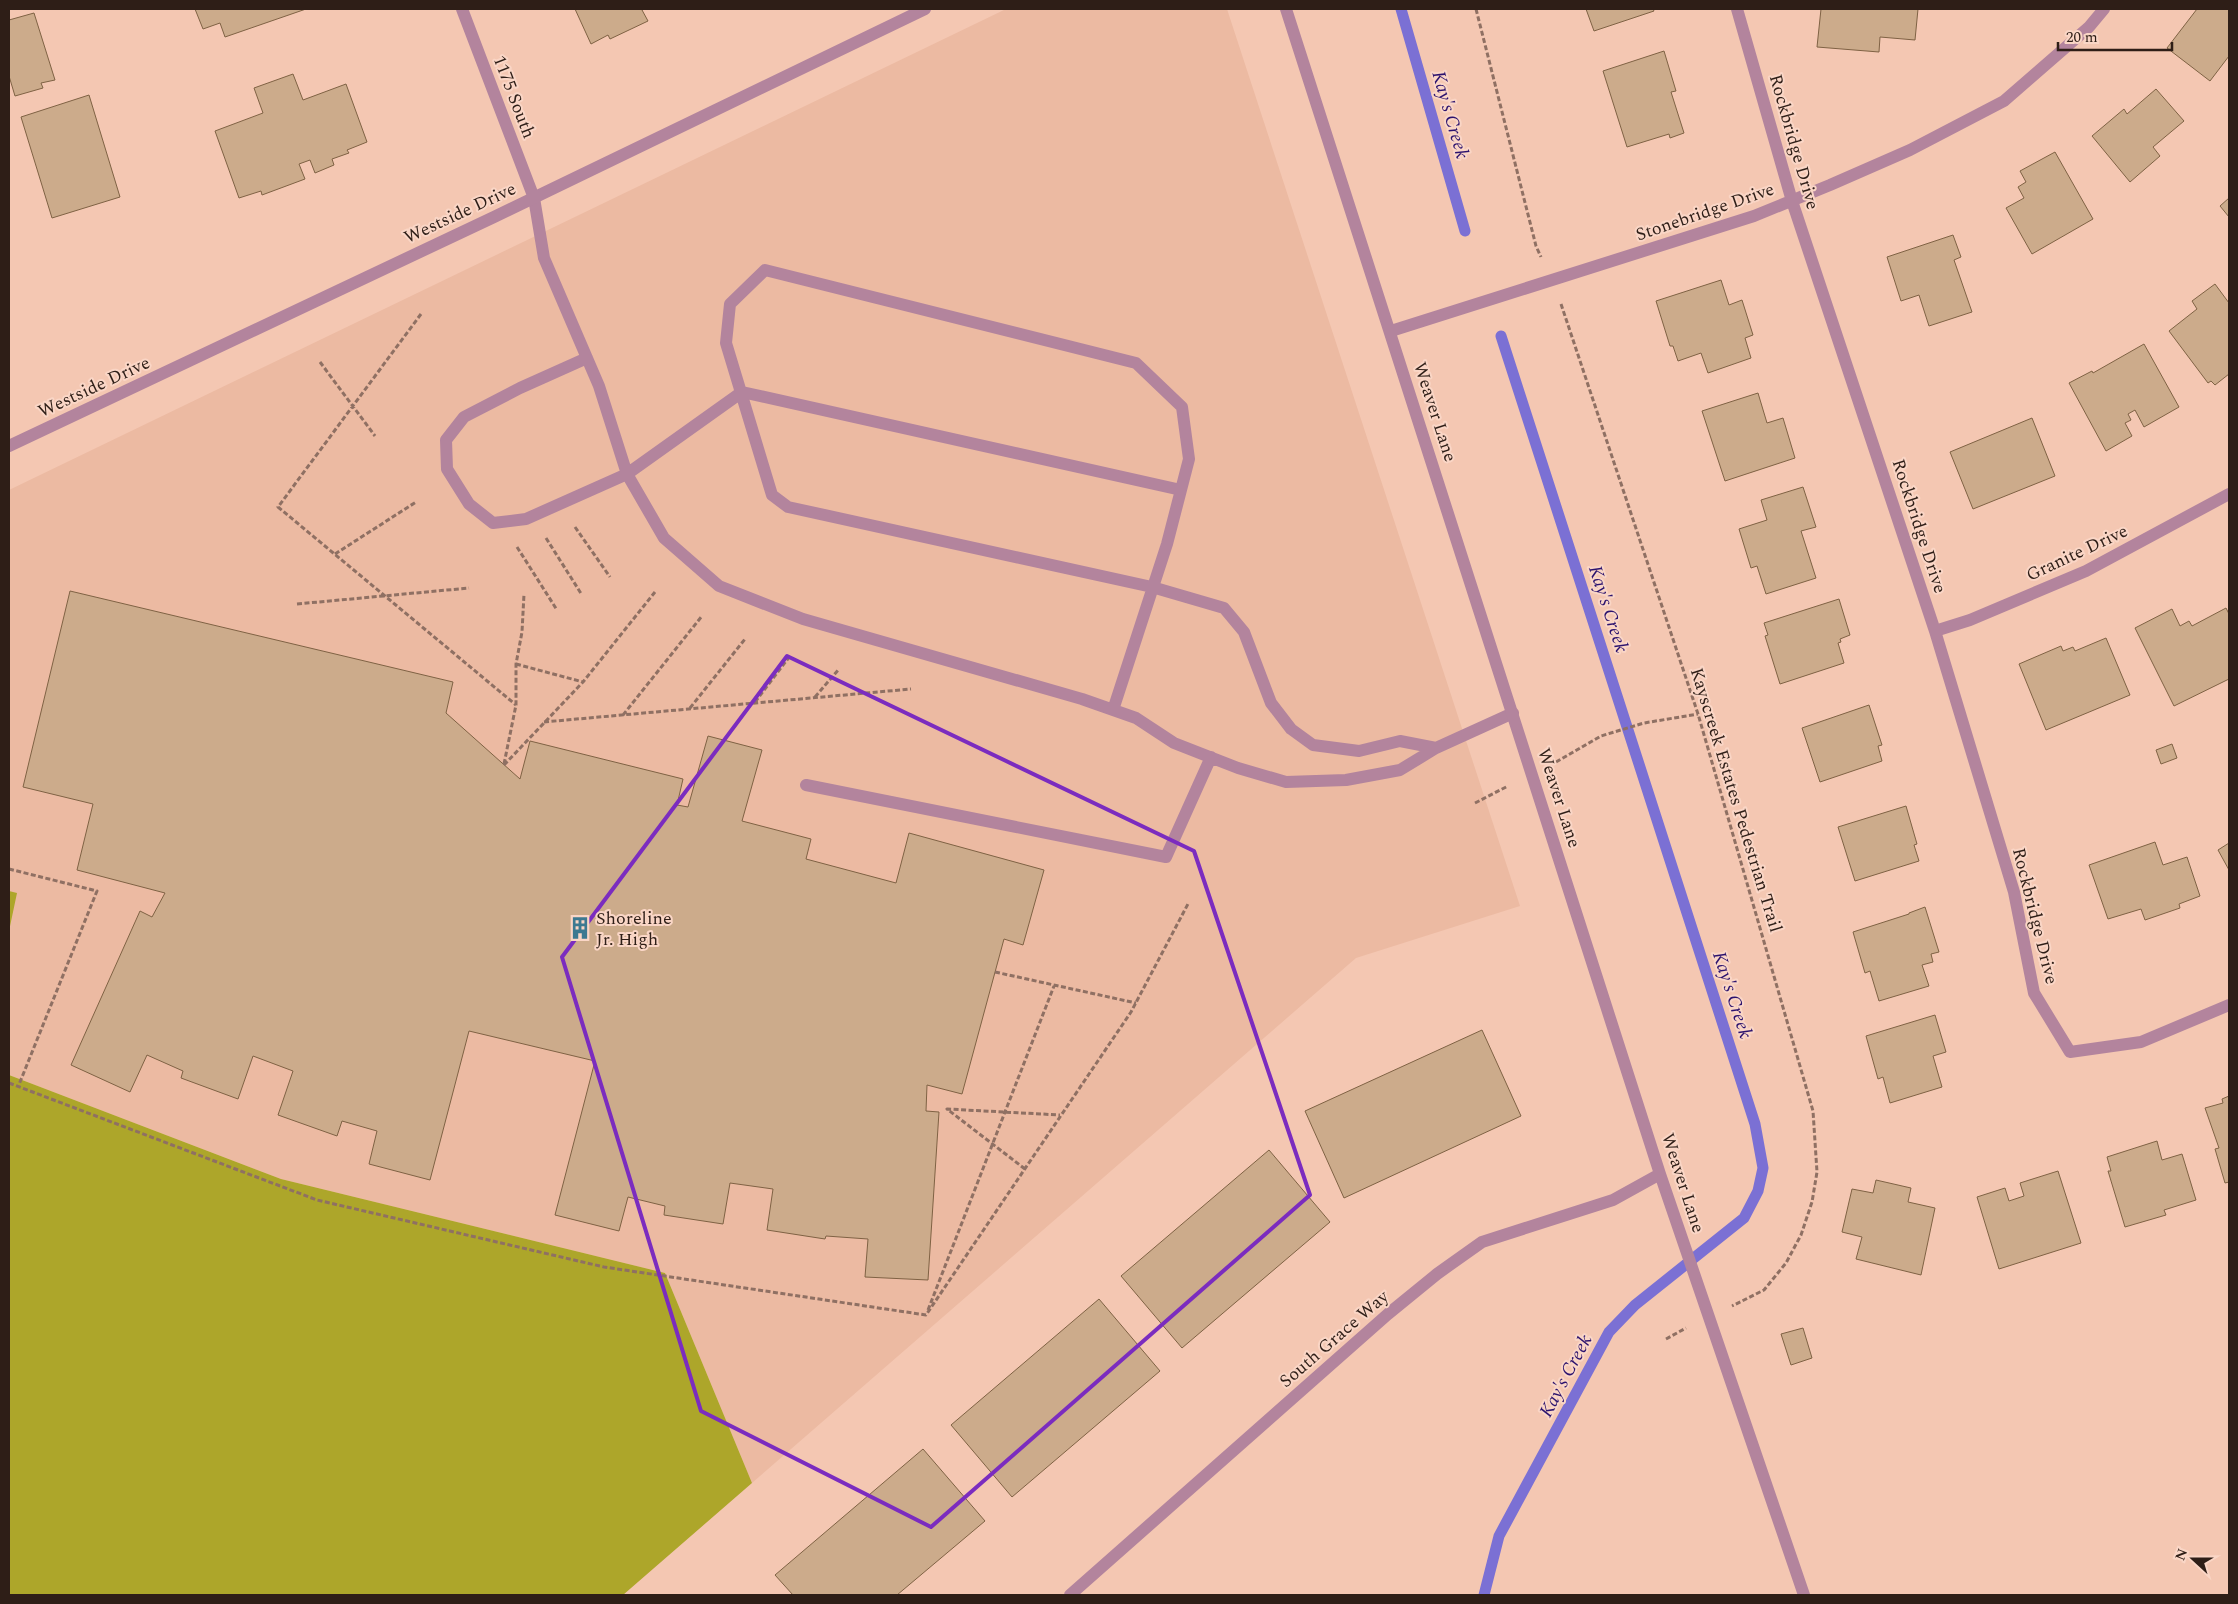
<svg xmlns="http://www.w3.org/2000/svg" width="2238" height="1604" viewBox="0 0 2238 1604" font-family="Spectral,serif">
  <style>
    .built { fill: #ecbaa2 }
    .green { fill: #ada62a }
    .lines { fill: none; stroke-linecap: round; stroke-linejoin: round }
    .stream { stroke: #7b70d4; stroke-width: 11 }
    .building { fill: #ccab8b; stroke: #7f6244 }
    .path { stroke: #8f7063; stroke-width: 3; stroke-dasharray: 5 2.5; stroke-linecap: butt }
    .lane { stroke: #b3849d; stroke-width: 12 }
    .street { stroke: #b3849d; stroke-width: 12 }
    .marked { fill: none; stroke: #7b2cbf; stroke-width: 4; stroke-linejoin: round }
    .labels { text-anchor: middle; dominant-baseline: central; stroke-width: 4; stroke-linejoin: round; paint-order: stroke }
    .street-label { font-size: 18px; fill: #2e1e17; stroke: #fad6c6 }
    .poi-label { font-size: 18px; fill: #2e1e17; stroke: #fad6c6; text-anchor: start }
    .water-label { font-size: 19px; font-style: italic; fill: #2c136e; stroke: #fad6c6 }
  </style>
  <rect width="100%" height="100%" fill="#f4c7b2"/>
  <!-- built -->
  <path class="built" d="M1006,9H1227L1520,906L1356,958L752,1483L665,1273L281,1179L9,1075V490Z"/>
  <!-- green -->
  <path class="green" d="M9,891L17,893L9,931Z
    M9,1075L281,1179L665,1273L752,1483L623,1595H9Z"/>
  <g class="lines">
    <!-- stream -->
    <path class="stream" d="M1401,9L1465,231
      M1484,1595L1499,1536L1609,1332L1635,1305L1744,1218L1758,1191L1763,1168L1755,1124L1501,336"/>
  </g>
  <!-- building -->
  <path class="building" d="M195,9H306L225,37L220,23L203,29Z
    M575,9H644L642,10L648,21L610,39L608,35L591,44Z
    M1586,9H1653L1654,11L1594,31Z
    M1821,9H1918L1915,40L1880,37L1879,52L1817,47Z
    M2197,9H2229V56L2210,81L2167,48Z
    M34,13L55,80L41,83L43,88L15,96L9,76V20Z
    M1664,51L1676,91L1671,92L1684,133L1670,138L1669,134L1627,147L1603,71Z
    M293,74L303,100L346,84L367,142L347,150L349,153L332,159L334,165L315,173L310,160L299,164L305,179L262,195L261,191L239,198L215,131L263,113L254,88Z
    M2156,89L2184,121L2153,147L2160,156L2130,182L2092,136L2124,109L2127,114Z
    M89,95L120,197L52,218L21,117Z
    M2055,152L2093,219L2032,254L2006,208L2024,198L2018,187L2026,182L2020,171Z
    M2229,198V217L2220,206Z
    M1953,235L1961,257L1954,260L1972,312L1929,326L1919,295L1901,301L1887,257Z
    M1721,280L1729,305L1742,300L1753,335L1745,338L1751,358L1708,373L1701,353L1678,361L1673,346H1670L1656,301Z
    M2215,284L2229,303V374L2215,385L2211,381L2208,383L2169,331L2197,309L2192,301Z
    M2144,344L2179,407L2144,427L2135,410L2128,414L2131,420L2125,423L2132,436L2106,451L2069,383L2092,371L2093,373Z
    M1758,393L1767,423L1783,418L1795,458L1725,481L1702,411Z
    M2032,418L2055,476L1973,509L1950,452Z
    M1803,487L1816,527L1801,531L1816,578L1766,594L1757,566L1751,568L1739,529L1767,520L1761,500Z
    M70,591L453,682L446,713L520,779L530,741L683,779L677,805L688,807L708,736L762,750L742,821L811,839L806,859L896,883L909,833L1044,870L1023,945L1004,939L962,1094L927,1085L926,1111L939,1112L928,1280L865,1277L868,1239L826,1236L825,1239L767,1230L773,1189L730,1183L723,1224L664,1215L665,1206L628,1197L619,1231L555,1215L595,1061L469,1031L430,1180L369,1164L377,1131L342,1121L337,1136L278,1115L293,1071L253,1056L238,1099L181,1078L183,1071L147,1055L130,1092L71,1065L140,911L152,917L165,893L77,870L93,804L23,787Z
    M1839,599L1850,635L1840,639L1841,642L1838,643L1844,663L1780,684L1765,636L1768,635L1764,623Z
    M2226,608L2229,614V679L2174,706L2135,628L2172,609L2180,626L2189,621L2192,626Z
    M2106,638L2130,695L2046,730L2019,664L2061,646L2063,651L2073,647L2075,651Z
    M1869,705L1882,745L1878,746L1882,761L1820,782L1802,728Z
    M2172,744L2177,758L2161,764L2156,750Z
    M1906,806L1917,844L1914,845L1919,861L1855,881L1838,827Z
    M2155,842L2163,865L2187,857L2200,896L2179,904L2180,908L2145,920L2141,909L2108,919L2089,865Z
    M2229,843V870L2218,850Z
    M1925,907L1939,952L1931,954L1933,962L1922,965L1929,986L1879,1001L1870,971L1865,973L1853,932L1909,914V913Z
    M1935,1015L1946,1052L1933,1056L1942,1087L1890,1103L1883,1077L1878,1079L1866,1036Z
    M1482,1030L1521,1116L1344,1198L1305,1111Z
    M2229,1096V1184V1182L2225,1183L2215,1149L2219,1148L2205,1108L2223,1103L2222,1099Z
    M2157,1141L2162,1160L2182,1154L2196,1200L2164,1210L2166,1215L2125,1227L2108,1171H2111L2107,1157Z
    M1269,1150L1330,1222L1182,1348L1121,1276Z
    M2058,1171L2081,1243L1999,1269L1977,1197L2005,1188L2009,1201L2024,1196L2020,1183Z
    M1876,1180L1911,1188L1908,1202L1935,1208L1921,1275L1856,1259L1862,1237L1842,1232L1852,1189L1873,1193Z
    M1099,1299L1160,1371L1012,1497L951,1425Z
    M1803,1328L1812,1358L1791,1365L1781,1334Z
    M923,1449L985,1521L897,1595H793L775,1575Z"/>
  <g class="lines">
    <!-- path -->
    <path class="path" d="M1476,9L1536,246L1541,257
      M1561,304L1698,714L1813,1111L1817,1172L1812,1202L1801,1235L1786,1263L1764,1290L1732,1306
      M421,314L278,507L516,705
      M320,362L375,436
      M575,527L610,577
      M546,538L582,595
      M517,547L557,610
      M335,554L416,502
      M297,604L469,588
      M516,664L583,682
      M815,697L839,669
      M755,702L790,656
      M690,708L745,639
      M623,715L702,616
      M544,722L911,689
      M1556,762L1601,736L1644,723L1698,714
      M504,764L516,705V664L522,632L524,594
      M504,765L583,682L655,592
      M1475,803L1508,786
      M9,869L97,891L18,1087
      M995,972L1136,1003
      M9,1083L317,1200L604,1267L926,1315L1131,1012L1189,902
      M1025,1169L947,1109L1060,1115
      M928,1310L1054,986
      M1666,1339L1686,1328"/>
    <!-- lane -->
    <path class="lane" d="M534,198L544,258L599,386L627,474L664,538L719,586L803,619L1082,699L1136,718L1174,743L1238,768L1286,782L1346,780L1400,770L1436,748L1513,713
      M587,358L520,388L464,417L446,440L447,469L469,504L493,523L526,519L627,474L742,392L1181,490
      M1113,710L1167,544L1189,459L1182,407L1136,363L765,270L730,304L726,343L772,495L788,507L1152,587L1224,608L1244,632L1271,703L1291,729L1313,745L1359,751L1400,741L1436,748
      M806,785L1166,857L1211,757"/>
    <!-- street -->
    <path class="street" d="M462,9L534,198
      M1286,9L1660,1174L1804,1595
      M1737,9L1792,201L1935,631L2014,892L2034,993L2070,1052L2141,1042L2229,1005
      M1391,331L1754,216L1830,185L1910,150L2004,101L2089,27L2104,9
      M9,446L494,217L925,9
      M1935,631L1970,620L2086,571L2229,494
      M1070,1595L1388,1314L1437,1274L1482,1242L1613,1200L1660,1174"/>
  </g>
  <!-- marked area -->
  <path class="marked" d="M787,656L1194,851L1310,1195L931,1527L701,1411L562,957Z"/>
  <!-- icons -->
  <defs>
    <symbol id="building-bare" viewBox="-9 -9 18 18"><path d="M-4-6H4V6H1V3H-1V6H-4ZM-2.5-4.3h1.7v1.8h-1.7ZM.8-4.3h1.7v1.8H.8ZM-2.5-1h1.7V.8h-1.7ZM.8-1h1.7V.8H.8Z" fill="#3d7991" stroke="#fad6c6" stroke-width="2.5" paint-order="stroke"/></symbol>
  </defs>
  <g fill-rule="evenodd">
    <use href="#building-bare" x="564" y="912" width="32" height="32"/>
  </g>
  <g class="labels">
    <!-- street labels -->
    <g class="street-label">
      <text transform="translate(514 97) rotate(69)">1175 South</text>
      <text transform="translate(1794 142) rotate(74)">Rockbridge Drive</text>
      <text transform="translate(1705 212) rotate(-19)">Stonebridge Drive</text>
      <text transform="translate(460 213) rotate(-25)">Westside Drive</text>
      <text transform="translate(94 387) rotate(-25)">Westside Drive</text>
      <text transform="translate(1435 412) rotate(72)">Weaver Lane</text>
      <text transform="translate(1919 526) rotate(72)">Rockbridge Drive</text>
      <text transform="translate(2077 553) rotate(-25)">Granite Drive</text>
      <text transform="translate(1559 798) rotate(72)">Weaver Lane</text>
      <text transform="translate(1736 800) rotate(73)">Kayscreek Estates Pedestrian Trail</text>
      <text transform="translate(2035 916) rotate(76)">Rockbridge Drive</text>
      <text transform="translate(1683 1183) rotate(72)">Weaver Lane</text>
      <text transform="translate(1334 1339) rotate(-41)">South Grace Way</text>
    </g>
    <!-- poi labels -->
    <g class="poi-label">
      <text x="596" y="918">Shoreline<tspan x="596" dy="21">Jr. High</tspan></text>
    </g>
    <!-- water labels -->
    <g class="water-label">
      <text transform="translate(1450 115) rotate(74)">Kay's Creek</text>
      <text transform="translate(1608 609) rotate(72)">Kay's Creek</text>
      <text transform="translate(1732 995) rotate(72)">Kay's Creek</text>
      <text transform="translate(1566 1376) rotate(-62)">Kay's Creek</text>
    </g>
  </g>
  <!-- border -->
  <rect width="2238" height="1604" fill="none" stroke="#2e1e17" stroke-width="20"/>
  <!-- north arrow -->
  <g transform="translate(2193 1559) rotate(291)" stroke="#fad6c6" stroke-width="4" paint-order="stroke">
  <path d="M0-4L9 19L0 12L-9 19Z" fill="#2e1e17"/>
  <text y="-8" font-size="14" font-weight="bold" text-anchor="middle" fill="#2e1e17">N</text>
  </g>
  <!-- scale -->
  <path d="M2058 42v8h114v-8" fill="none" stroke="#2e1e17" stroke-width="2.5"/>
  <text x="2066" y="42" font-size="15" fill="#2e1e17" stroke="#fad6c6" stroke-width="4" paint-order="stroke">20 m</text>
</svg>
